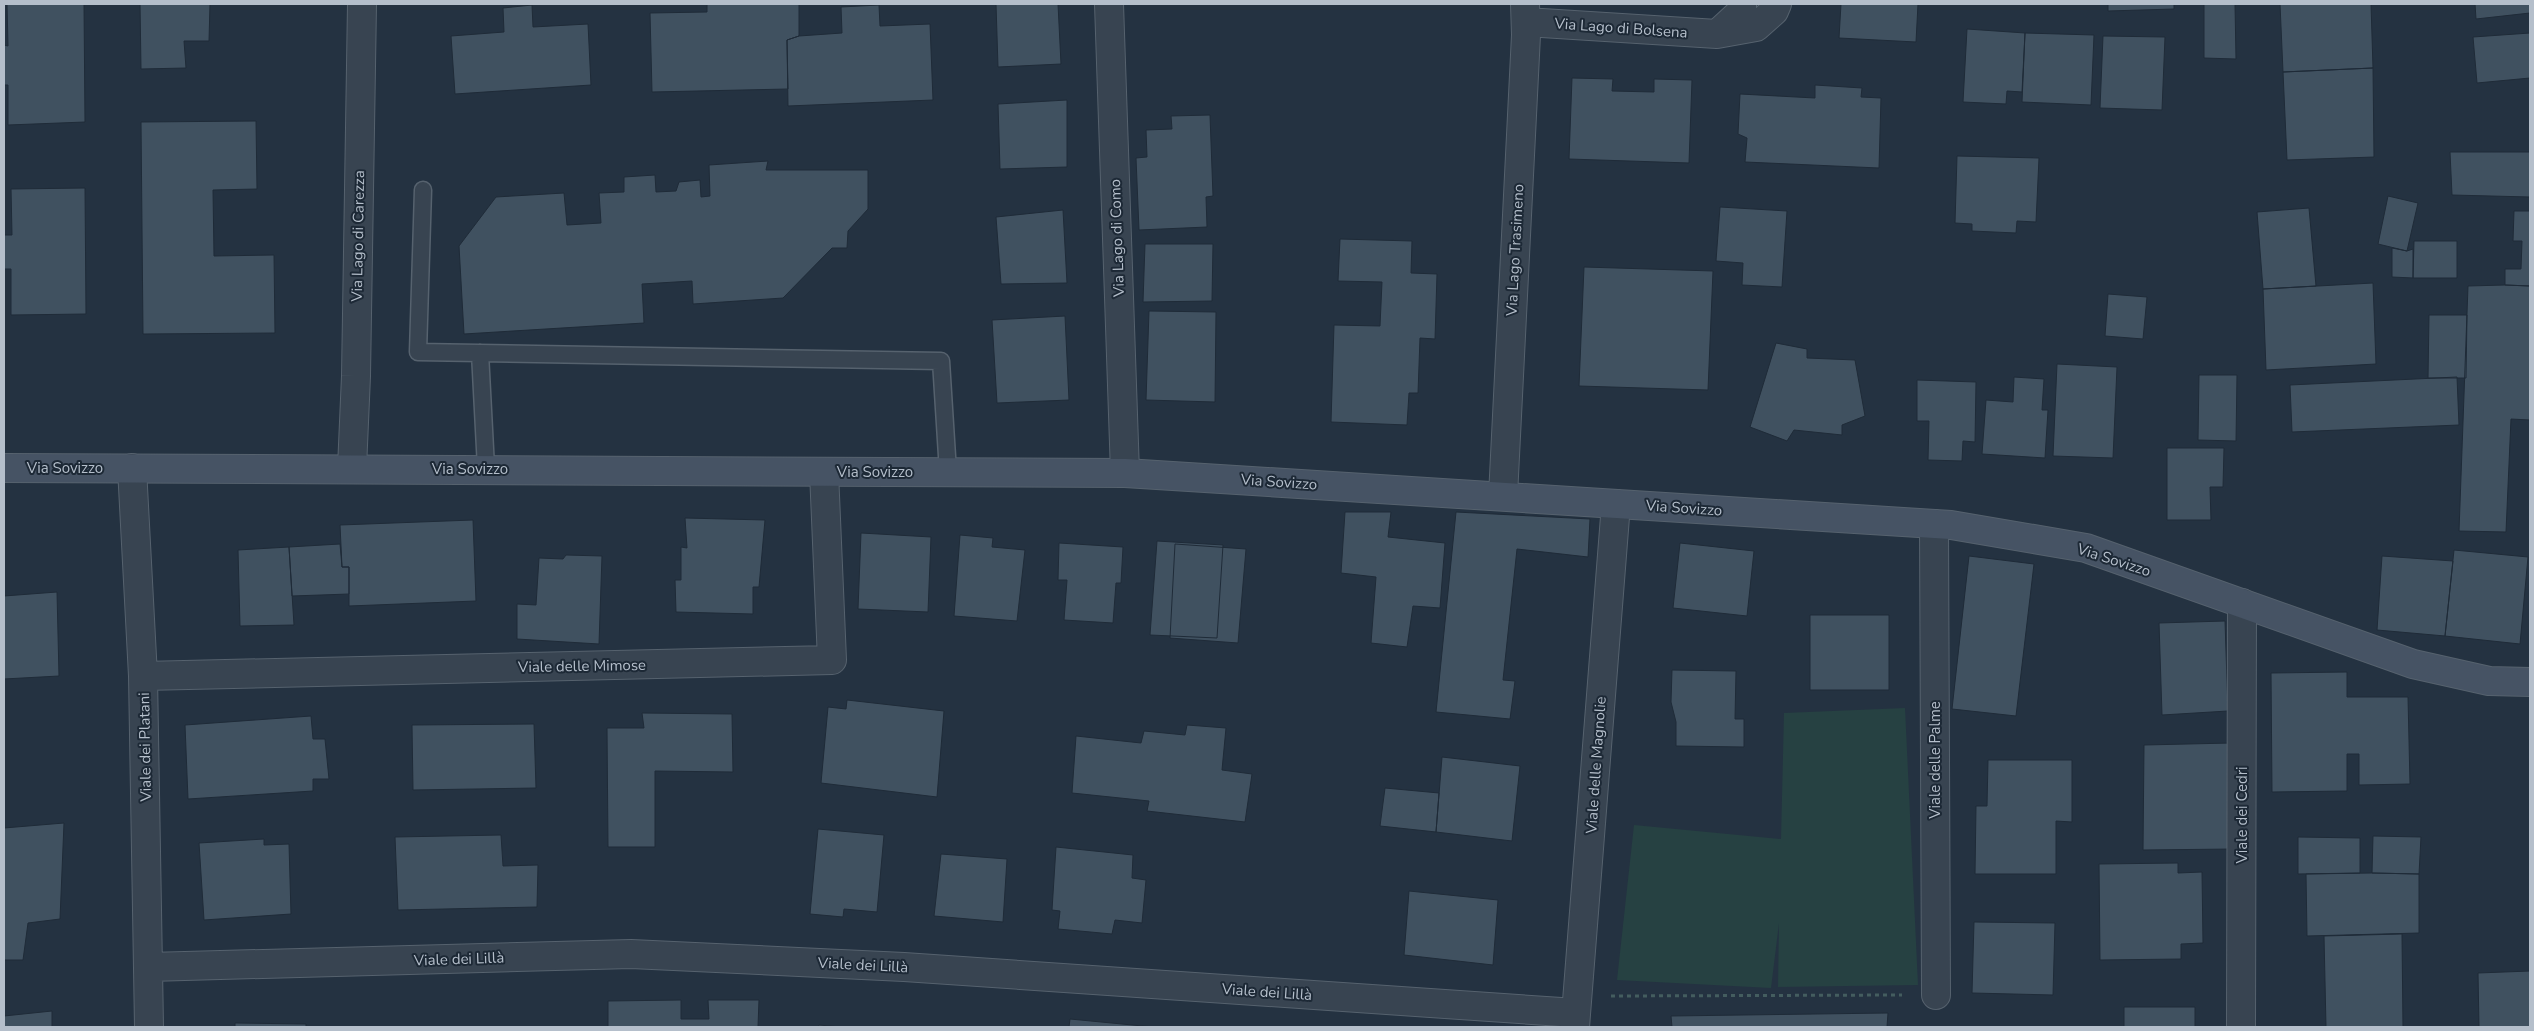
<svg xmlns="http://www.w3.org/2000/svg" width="2534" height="1031" viewBox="0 0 2534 1031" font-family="'Nunito Sans',sans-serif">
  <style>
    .green { fill: #264142 }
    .building { fill: #405160; stroke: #1f2b38 }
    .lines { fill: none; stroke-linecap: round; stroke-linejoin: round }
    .lane-casing { stroke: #56626e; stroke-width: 19 }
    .street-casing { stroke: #56626e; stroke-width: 30 }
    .secondary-casing { stroke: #56626e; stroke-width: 30 }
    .path { stroke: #445d5f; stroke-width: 3; stroke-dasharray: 4 4; stroke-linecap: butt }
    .lane { stroke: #384451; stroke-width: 16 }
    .street { stroke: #384451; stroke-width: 28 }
    .secondary { stroke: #465364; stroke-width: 28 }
    .labels { text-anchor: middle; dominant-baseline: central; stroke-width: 4; stroke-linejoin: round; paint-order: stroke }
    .street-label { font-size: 15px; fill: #b5bfcb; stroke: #1d2936 }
  </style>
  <rect width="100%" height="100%" fill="#243241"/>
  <!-- green -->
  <path class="green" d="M1905,708L1918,985L1778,987L1779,923L1771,988L1617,980L1634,825L1781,839L1784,713Z"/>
  <!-- building -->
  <path class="building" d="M7,4H84L85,122L8,125V85H4V45L8,46Z
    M140,4H210L209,41H184L186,68L141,69Z
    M707,4H799V36L787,40L788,89L652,92L650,13L707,12Z
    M996,4H1058L1061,64L998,67Z
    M1841,4H1918L1916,42L1839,38Z
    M2108,4H2174V9L2108,11Z
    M2204,4H2235L2236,59L2204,58Z
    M2280,4H2371L2373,68L2283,72Z
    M2475,4H2530V13L2476,19Z
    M532,5L533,27L588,24L591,85L455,94L451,36L504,32L503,8Z
    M879,5L880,26L930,24L933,100L788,106L787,40L799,36L842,33L841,7Z
    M1967,29L2025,33L2022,92L2007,91L2006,104L1963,102Z
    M2025,33L2094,35L2091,105L2022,102Z
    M2530,33V78L2477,83L2473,37Z
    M2103,36L2165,37L2162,110L2100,108Z
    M2373,68L2374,157L2287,160L2283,72Z
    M1572,78L1613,79L1612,91L1654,92V79L1692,80L1689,163L1569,159Z
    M1815,85L1862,88L1861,97L1881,98L1879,168L1745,162L1747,138L1738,134L1740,94L1815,98Z
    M1067,100V167L1000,169L998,104Z
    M1210,115L1213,196L1206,197L1207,227L1139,230L1136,158L1147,157L1146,130L1172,129L1171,116Z
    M256,121L257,189L213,190L214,256L274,255L275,333L143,334L141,122Z
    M2450,152H2530V197L2452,195Z
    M1957,156L2039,158L2036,222L2017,221L2016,233L1972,231V224L1955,223Z
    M768,161L766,170H868V209L848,231L847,248H832L783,298L693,304L692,281L642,284L644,323L464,334L459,246L496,197L564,193L567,225L601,223L599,193L624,192V177L655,175L656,192L676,191L679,182L700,180L701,197L710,196L709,165Z
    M85,188L86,314L11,315V269H4V235H12L11,189Z
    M2388,196L2418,203L2407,251L2378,244Z
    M1720,207L1787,211L1782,287L1742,285L1743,263L1716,261Z
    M2309,208L2316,286L2263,289L2257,212Z
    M1063,210L1067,283L1001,284L996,217Z
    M2514,211H2530V286L2505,285V269H2521L2522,241H2513Z
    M1340,239L1412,241L1411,273L1437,274L1435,339L1420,338L1418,393H1409L1407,425L1331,422L1334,325L1380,326L1382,282L1338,281Z
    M2414,241H2457V278H2413Z
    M1145,244H1213L1212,301L1143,302Z
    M2392,248L2407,251L2413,249V278L2392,277Z
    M1584,267L1713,271L1708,390L1579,386Z
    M2373,283L2376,364L2266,370L2263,289Z
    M2505,285L2530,286V420L2511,419L2506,532L2459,531L2468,286Z
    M2108,294L2147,297L2143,339L2105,336Z
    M1149,311L1216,312L1215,402L1146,400Z
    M2429,315H2467L2466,378H2428Z
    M1065,316L1069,400L997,403L992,320Z
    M1776,343L1807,349V358L1855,360L1865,416L1842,425V435L1794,430L1787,441L1750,427Z
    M2057,364L2117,367L2113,458L2053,456Z
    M2199,375H2237L2236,441L2198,440Z
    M2014,377L2044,379L2042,410H2048L2045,458L1982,454L1986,400L2013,402Z
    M2457,377L2459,425L2292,432L2290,385Z
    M1917,380L1976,382L1975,442L1963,441L1962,461L1928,460L1929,421H1917Z
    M2167,448H2224L2223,487H2210L2211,520H2167Z
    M1345,512H1391L1388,537L1445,543L1440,608L1413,606L1407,647L1371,643L1376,577L1341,573Z
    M1456,512L1590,519L1588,557L1517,549L1503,680L1515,681L1510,719L1436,712Z
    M685,518L765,520L759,587H753V614L676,612L675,580H681V547L687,548Z
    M473,520L476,601L349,606V567H342L340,525Z
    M861,533L931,537L928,612L858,609Z
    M960,535L993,538L992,547L1025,550L1017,621L954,616Z
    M1157,541L1223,545L1217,638L1150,635Z
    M1059,543L1123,547L1121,583H1116L1113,623L1064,620L1067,580H1058Z
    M1680,543L1754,551L1747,616L1673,608Z
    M340,544L342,567H349V594L292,596L289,547Z
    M1175,544L1246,549L1238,643L1170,638Z
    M289,547L294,625L240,626L238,550Z
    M2454,550L2528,557L2520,644L2445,636Z
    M566,555L602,556L599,644L517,639V604L536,605L539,558L563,559Z
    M1969,556L2034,564L2016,716L1952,709Z
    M2382,556L2453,561L2445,636L2377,630Z
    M57,592L59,676L4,679V596Z
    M1810,615H1889V690H1810Z
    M2225,621L2228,711L2162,715L2159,623Z
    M1672,670L1736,671L1735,719H1744V747L1676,746V722L1671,702Z
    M2347,672V697H2408L2410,784L2359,785V754H2347V791L2272,792L2271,673Z
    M847,700L944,711L937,797L821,783L828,707L846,709Z
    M642,713L732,714L733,772L655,771V847H608L607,728H644Z
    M311,716L313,739H325L329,779H313V791L188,799L185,725Z
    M534,724L536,788L413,790L412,725Z
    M1187,725L1226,728L1222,770L1252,774L1245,822L1147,811L1149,801L1072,793L1076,736L1141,743L1144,731L1185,735Z
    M2231,743L2233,849L2143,850L2144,745Z
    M1442,757L1520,766L1512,841L1436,832Z
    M1988,760H2072V822L2056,821V874H1975L1976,806H1987Z
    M1385,788L1439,793L1436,832L1380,826Z
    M64,823L60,919L28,923L23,960H4V828Z
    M818,829L884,835L877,912L844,909L843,917L810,914Z
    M501,835L503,866L538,865L537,907L398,910L395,837Z
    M2373,836L2421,837L2419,874L2372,873Z
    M2298,837L2360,838V873L2298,874Z
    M264,839V845L289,844L291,914L204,920L199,843Z
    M1056,847L1133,855L1132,878L1146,880L1142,923L1115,920L1112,934L1058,929L1060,911L1052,910Z
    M941,854L1007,859L1003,922L934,916Z
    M2178,863V873L2202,872L2203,943L2181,944V959L2100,960L2099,864Z
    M2372,873L2419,874V933L2307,936L2306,874Z
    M1409,891L1498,900L1493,965L1404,955Z
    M1974,922L2055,923L2053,995L1972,993Z
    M2402,934L2403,1027H2326L2324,936Z
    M2530,971V1027H2479L2478,973Z
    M681,1000V1019H709L708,1000H759L758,1027H608V1001Z
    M2124,1007H2195V1027H2124Z
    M52,1011V1027H4V1016Z
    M1888,1013L1887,1027H1672L1671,1016Z
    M1070,1019L1153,1027H1069Z
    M235,1023L306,1024V1027H235Z
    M819,1025L841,1027H818Z"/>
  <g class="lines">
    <defs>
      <path id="lane" d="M423,190L418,352L941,361L948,472
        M480,353L486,468"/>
      <path id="street" d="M1109,4L1125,473
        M1526,22L1717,34L1756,27L1774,11L1777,4
        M1717,34L1742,11V4
        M132,468L143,676L149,1027
        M352,468L356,376L362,4
        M1503,496L1526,35L1525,4
        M1934,524L1936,995
        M143,676L832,660L824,472
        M149,967L631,954L904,967L1576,1013
        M1575,1027L1616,504
        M2241,1027L2242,603"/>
      <path id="secondary" d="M4,468L1125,473L1951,525L2086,548L2413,664L2489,681L2530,682"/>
    </defs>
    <!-- lane casing -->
    <use href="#lane" class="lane-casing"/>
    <!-- street casing -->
    <use href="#street" class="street-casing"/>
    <!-- secondary casing -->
    <use href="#secondary" class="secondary-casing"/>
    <!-- path -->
    <path class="path" d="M1611,996L1902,995"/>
    <!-- lane -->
    <use href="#lane" class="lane"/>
    <!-- street -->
    <use href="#street" class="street"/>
    <!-- secondary -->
    <use href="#secondary" class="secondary"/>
  </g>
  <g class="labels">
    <!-- street labels -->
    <g class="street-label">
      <text transform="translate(1621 28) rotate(4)">Via Lago di Bolsena</text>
      <text transform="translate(358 236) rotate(-89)">Via Lago di Carezza</text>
      <text transform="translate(1117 238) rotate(-92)">Via Lago di Como</text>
      <text transform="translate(1515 250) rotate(-87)">Via Lago Trasimeno</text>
      <text x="65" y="468">Via Sovizzo</text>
      <text x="470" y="469">Via Sovizzo</text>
      <text x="875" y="472">Via Sovizzo</text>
      <text transform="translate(1279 482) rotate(4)">Via Sovizzo</text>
      <text transform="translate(1684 508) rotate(4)">Via Sovizzo</text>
      <text transform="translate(2114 560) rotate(18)">Via Sovizzo</text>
      <text transform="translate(582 666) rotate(-1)">Viale delle Mimose</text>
      <text transform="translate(145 747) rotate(-91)">Viale dei Platani</text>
      <text transform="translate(1935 760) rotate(-90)">Viale delle Palme</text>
      <text transform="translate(1596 765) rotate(-86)">Viale delle Magnolie</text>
      <text transform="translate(2242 815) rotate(-90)">Viale dei Cedri</text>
      <text transform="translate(459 959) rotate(-2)">Viale dei Lillà</text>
      <text transform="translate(863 965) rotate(3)">Viale dei Lillà</text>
      <text transform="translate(1267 992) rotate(4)">Viale dei Lillà</text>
    </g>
  </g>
  <!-- border -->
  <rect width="2534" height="1031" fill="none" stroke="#b5bfcb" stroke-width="10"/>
</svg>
